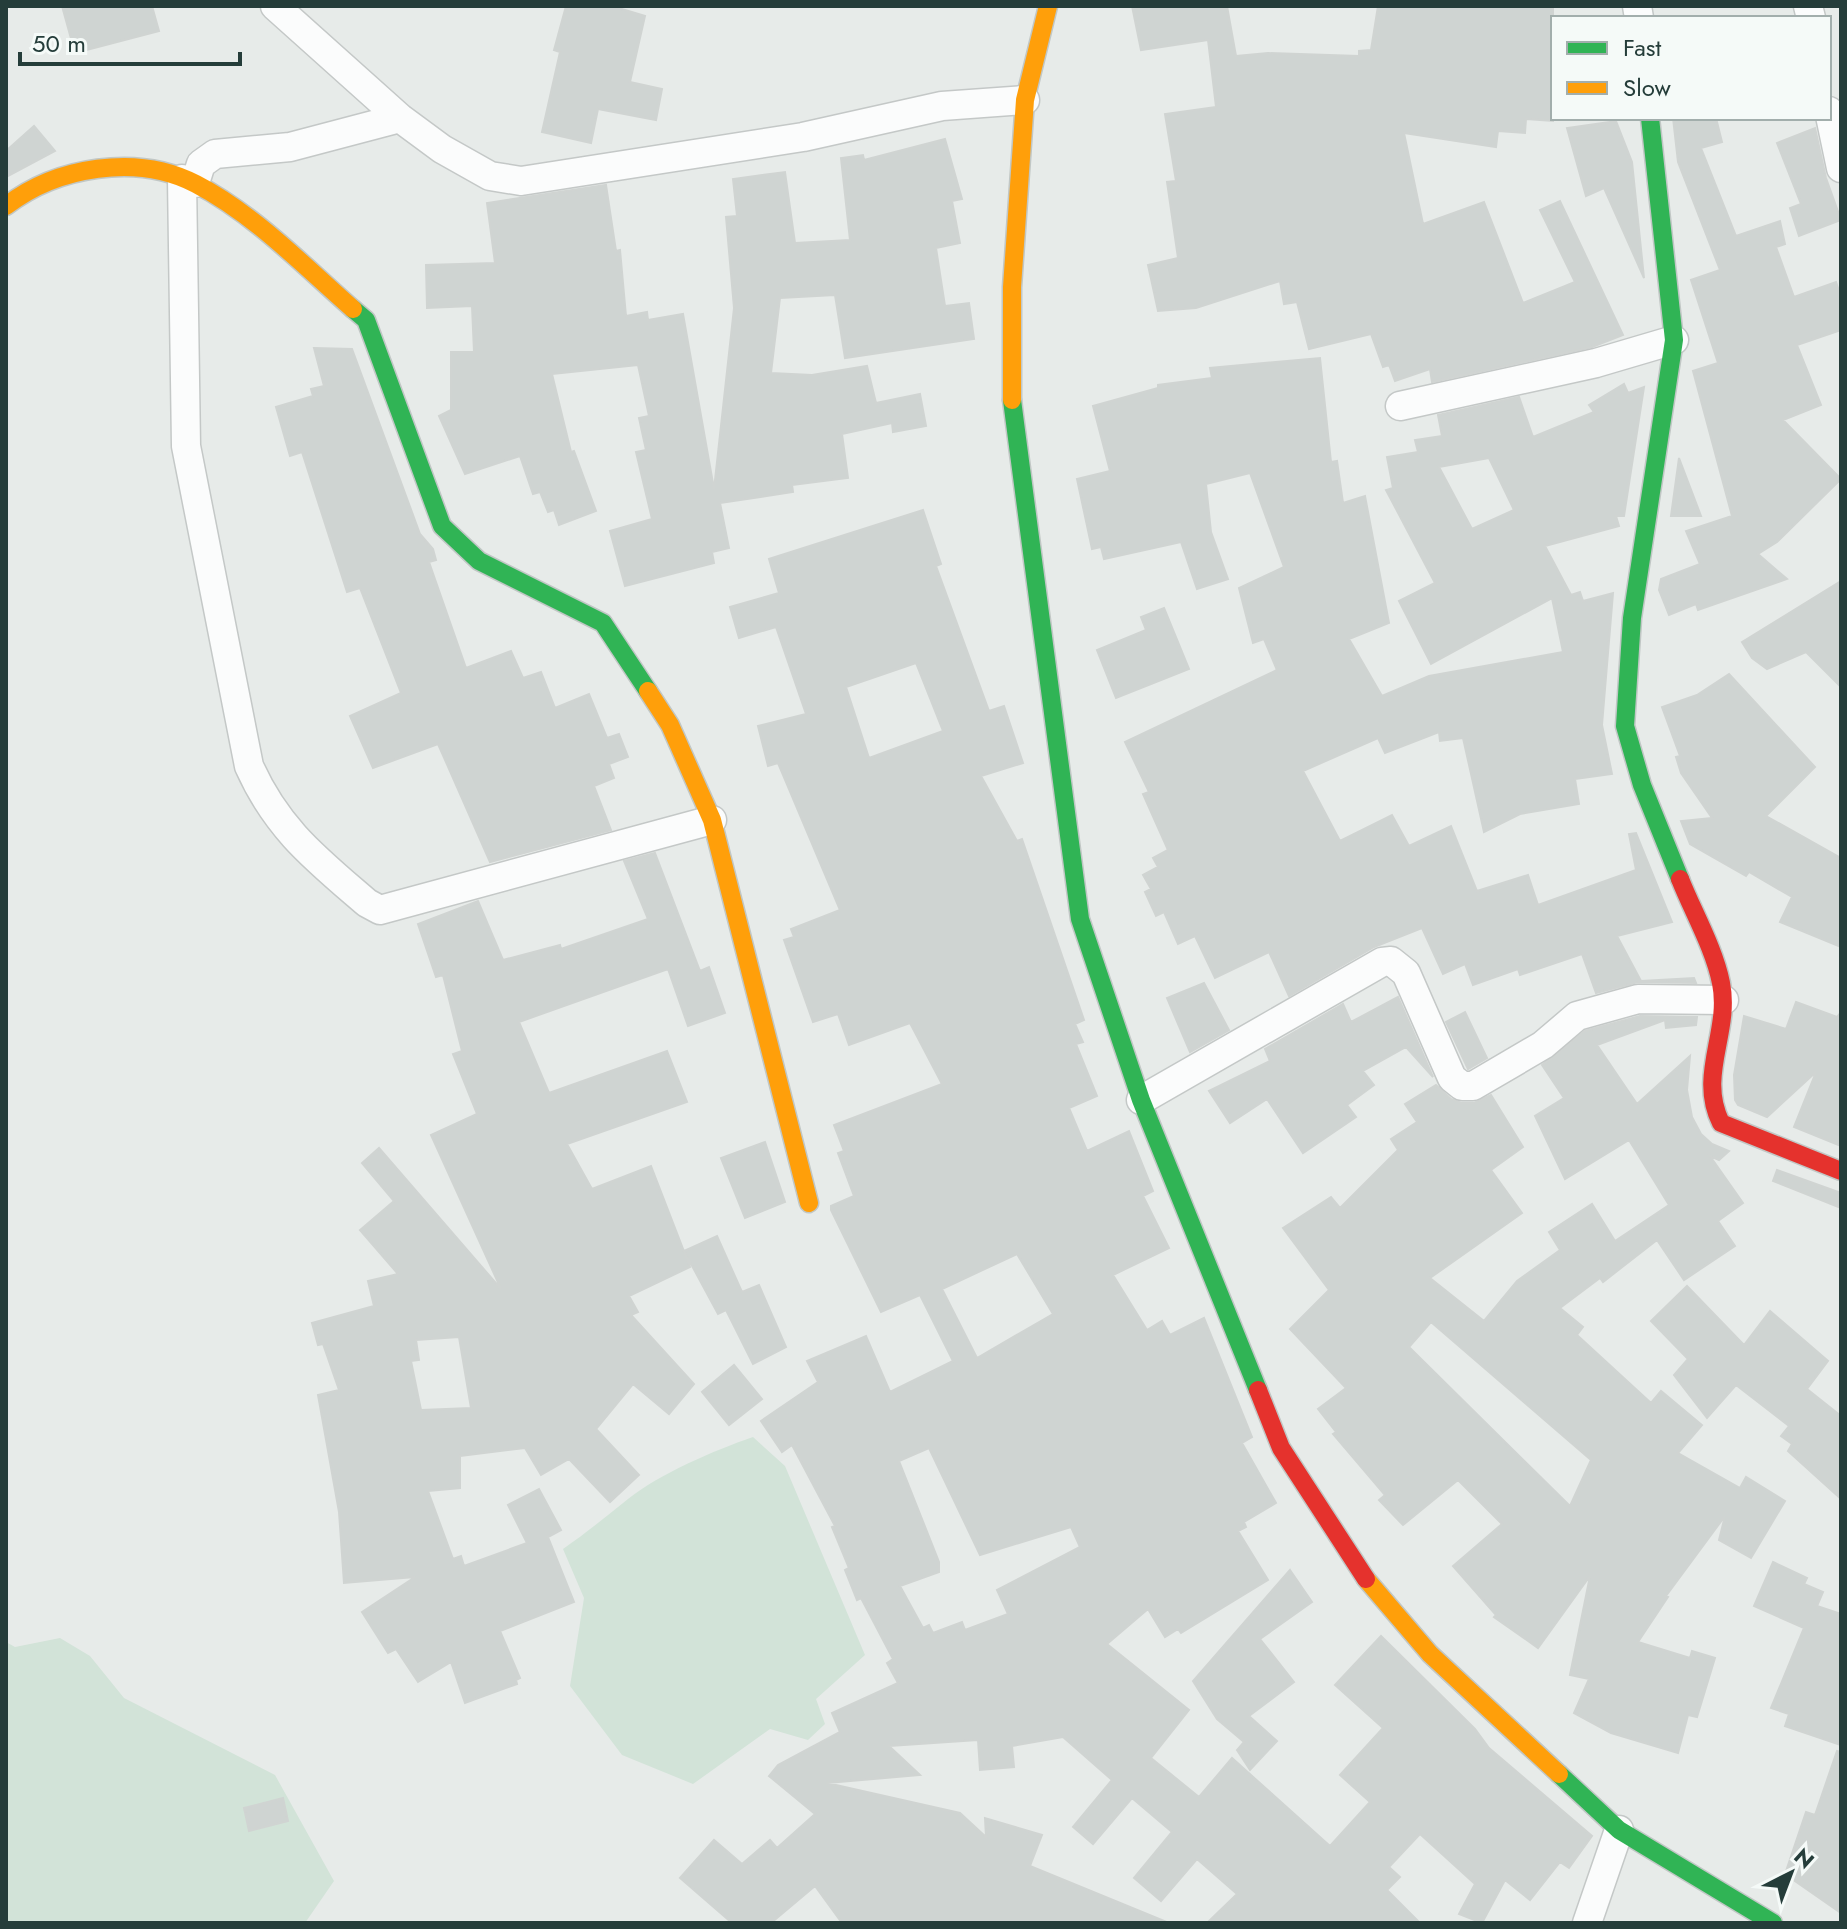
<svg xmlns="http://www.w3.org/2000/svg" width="1847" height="1929" viewBox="0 0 1847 1929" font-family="Jost,sans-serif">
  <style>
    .green { fill: #d2e3d8 }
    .building { fill: #cfd4d2; stroke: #d0d4d2; stroke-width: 2; fill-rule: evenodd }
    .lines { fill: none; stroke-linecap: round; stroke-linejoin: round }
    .street-casing { stroke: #c4c8c7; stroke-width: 31 }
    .fast-casing { stroke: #c1c7c5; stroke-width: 21 }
    .slow-casing { stroke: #c1c7c5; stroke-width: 21 }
    .jam-casing { stroke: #c1c7c5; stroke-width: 21 }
    .street { stroke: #fbfcfc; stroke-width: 28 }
    .fast { stroke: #30b455; stroke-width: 18 }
    .slow { stroke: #ff9f0a; stroke-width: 18 }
    .jam { stroke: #e5322d; stroke-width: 18 }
  </style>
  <rect width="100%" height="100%" fill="#e7ebe9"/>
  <!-- green -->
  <path class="green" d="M753,1437L785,1466L865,1655L816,1699L825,1724L808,1740L770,1729L693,1784L622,1755L570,1686L584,1598L563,1549C586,1533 607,1516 628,1499C661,1473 713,1451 753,1437Z
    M60,1638L90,1656L124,1698L275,1775L334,1881L305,1923H6V1642L15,1647Z"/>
  <!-- building -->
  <path class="building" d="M62,6H152L159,31L75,53Z
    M566,6H612L645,16L630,82L662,89L656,120L598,109L591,143L542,132L560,52L554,50Z
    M1132,6H1227L1236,56L1268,53L1359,56V51L1371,50L1378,6H1553V121L1526,119L1525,133L1498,131L1496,147L1404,133L1423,224L1484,202L1523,303L1575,282L1540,210L1560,201L1623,335L1592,347L1432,382L1430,369L1395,381L1389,365L1383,367L1371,334L1309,349L1297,302L1284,304L1280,281L1196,308L1158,311L1148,265L1178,258L1167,182L1176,181L1165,114L1216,107L1208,40L1141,50Z
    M1673,118H1716L1722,142L1701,148L1736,236L1780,221L1785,244L1776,247L1794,297L1836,282L1841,297V330L1797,345L1821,405L1783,420L1841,479L1777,542L1758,554L1787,579L1698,610L1696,604L1669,615L1659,590L1661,579L1700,564L1686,531L1732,516L1693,371L1718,363L1691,280L1720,270L1678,162Z
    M1616,121L1632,162L1644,278L1604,188L1586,196L1567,128Z
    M34,126L55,151L6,177V151Z
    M1815,128L1826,178L1841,220L1799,236L1790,208L1801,204L1777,143Z
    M945,139L962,199L952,201L960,243L936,248L945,306L969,303L974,339L845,358L835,295L780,298L771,373L812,375L867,366L876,403L920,394L926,426L893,432L892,423L842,434L848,478L792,485L793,492L720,503L729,548L712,552L714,563L625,586L610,531L652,519L636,452L646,450L639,418L649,416L638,365L552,374L571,452L574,451L596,511L559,525L554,510L548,512L540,492L533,494L520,456L465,474L439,416L451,410V352H474L472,306L427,308L426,265L495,263L487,203L606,185L616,251L620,250L626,316L647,312L648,320L683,314L714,489L734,308L726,217L737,216L733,179L785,172L795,243L850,240L841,158L863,155L864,160Z
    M314,348L352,349L420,534L433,549L436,560L429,562L466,668L511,651L523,678L541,672L555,708L589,694L607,738L619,734L628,757L609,764L614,778L594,786L611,830L490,862L438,744L373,768L350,716L401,693L360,588L347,592L302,452L290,456L276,407L313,396L311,389L324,386Z
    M1320,358L1331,462L1337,461L1343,503L1365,496L1389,623L1349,639L1382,696L1429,676L1563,652L1552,598L1431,664L1399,601L1435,583L1386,490L1393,488L1387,457L1418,452L1415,440L1442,436L1438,415L1519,397L1533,437L1594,412L1589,405L1624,384L1628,393L1644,387L1624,516H1616L1619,526L1545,546L1571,595L1580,592L1583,601L1613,593L1602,725L1612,774L1575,779L1579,804L1520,814L1484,832L1463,738L1440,741L1439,732L1385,753L1378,738L1303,771L1340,841L1392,815L1409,846L1451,826L1477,891L1528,875L1538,905L1636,870L1629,834L1636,833L1672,922L1617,936L1641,981L1694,978L1696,983L1638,982L1596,993L1582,954L1520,975L1518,969L1473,985L1465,964L1443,974L1422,928L1374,947L1289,996L1269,952L1215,978L1195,936L1178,944L1164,912L1156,916L1145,892L1151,889L1143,875L1158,867L1153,858L1168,850L1143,794L1149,792L1125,742L1277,670L1264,639L1253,643L1239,588L1284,567L1250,473L1206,484L1211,532L1228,579L1197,589L1181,542L1104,559L1101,547L1092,549L1077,479L1110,471L1093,406L1158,388V385L1212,378L1210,368ZM1489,458L1514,510L1472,529L1439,467Z
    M1679,458L1701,516H1671Z
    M923,510L941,564L936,566L989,711L1004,706L1023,763L981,776L1017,841L1022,839L1084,1020L1075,1024L1083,1042L1076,1044L1097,1096L1069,1108L1087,1151L1129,1131L1153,1191L1143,1196L1169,1248L1113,1275L1147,1330L1162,1321L1170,1335L1204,1318L1252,1437L1242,1443L1276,1503L1244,1522L1246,1527L1238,1531L1268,1580L1181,1633L1178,1629L1165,1637L1148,1609L1107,1644L1189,1710L1151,1758L1199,1797L1232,1758L1330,1846L1370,1802L1340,1775L1383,1728L1335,1685L1381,1636L1475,1729L1489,1748L1592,1836L1569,1868L1560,1862L1530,1900L1505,1880L1482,1923L1459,1914L1475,1884L1420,1834L1389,1867L1400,1877L1387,1890L1420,1923H1207L1237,1894L1197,1859L1161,1901L1134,1878L1172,1832L1132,1798L1093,1844L1073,1827L1112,1780L1063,1737L1012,1746L1014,1767L980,1770L978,1740L889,1746L920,1775L827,1783L960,1813L986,1837L985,1818L1042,1835L1030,1866L1169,1923H842L815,1886L771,1923H732L680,1878L714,1840L742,1864L770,1840L777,1848L815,1814L769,1776L778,1765L840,1732L832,1713L898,1683L887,1663L893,1659L861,1598L857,1600L845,1570L849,1568L832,1527L835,1526L792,1445L782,1452L761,1421L818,1382L807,1361L866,1336L890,1392L953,1361L920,1295L881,1312L831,1210V1206L854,1196L838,1153L844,1151L834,1125L942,1084L910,1023L849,1045L838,1014L813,1022L784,940L794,937L791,929L840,910L778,763L768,766L758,726L806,714L776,627L739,638L730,607L779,593L769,559ZM916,663L943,731L869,758L846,687ZM1017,1254L1053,1314L977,1358L942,1289ZM929,1448L980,1555L1071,1527L1080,1547L997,1590L1008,1614L965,1630L962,1622L933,1633L929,1625L923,1628L900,1586L939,1572V1562L899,1461Z
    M1841,581V687L1806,652L1767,669L1752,658L1742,642Z
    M1164,608L1189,669L1116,698L1097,650L1146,630L1141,617Z
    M1729,674L1815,767L1766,816L1841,858V947L1780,922L1792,897L1749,872L1746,876L1690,844L1681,821L1712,818L1681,773L1676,757L1680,756L1662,707L1697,695Z
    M655,853L700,971L709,967L725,1013L688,1026L668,969L519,1022L549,1093L667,1051L687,1102L567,1144L592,1189L651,1166L690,1267L629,1296L638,1312L631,1315L694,1384L669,1414L633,1384L596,1429L639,1475L610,1502L569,1459L541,1475L525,1448L460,1456V1488L428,1491L453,1559L461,1556L464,1566L527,1543L508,1505L539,1489L561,1530L548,1537L574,1602L500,1631L520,1678L516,1680L517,1684L465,1703L451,1662L418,1682L396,1649L388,1653L362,1612L415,1577L344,1583L339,1512L318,1395L339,1390L323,1344L318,1345L312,1323L374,1306L368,1281L398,1274L360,1230L394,1201L362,1163L379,1148L501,1289L431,1135L477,1114L453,1054L462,1051L443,975L436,977L418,924L478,901L503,960L560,945L561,949L648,919L624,861ZM459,1337L471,1408L421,1410L411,1361L419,1360L416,1340Z
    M1204,983L1229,1030L1190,1052L1167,998Z
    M1398,997L1433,1077L1406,1047L1363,1071L1374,1085L1347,1105L1356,1117L1303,1153L1267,1099L1230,1123L1209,1091L1270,1061L1265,1049L1343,1004L1351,1022Z
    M1796,1002L1837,1017L1841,1012V1146L1794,1127L1816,1072L1767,1117L1738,1105L1735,1100L1734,1075L1744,1016L1786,1029Z
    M1465,1012L1487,1058L1468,1069L1446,1022Z
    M1640,1016L1697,1017L1696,1025L1666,1028L1665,1020L1597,1045L1637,1104L1690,1056L1687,1090L1692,1117L1701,1134L1712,1144L1729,1151L1719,1160L1710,1156L1743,1203L1718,1221L1735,1246L1684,1280L1657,1240L1603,1282L1600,1278L1560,1308L1583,1327L1577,1335L1651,1403L1661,1391L1702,1425L1678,1453L1740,1488L1746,1477L1785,1501L1751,1558L1719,1540L1725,1516L1666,1596L1668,1597L1638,1642L1690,1658L1692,1651L1715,1658L1697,1717L1688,1715L1678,1753L1611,1733L1574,1713L1589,1679L1570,1675L1590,1576L1538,1648L1494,1617L1496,1615L1453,1566L1502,1524L1458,1480L1403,1525L1379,1500L1385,1495L1333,1434L1336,1432L1318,1409L1346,1388L1290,1329L1329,1290L1283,1228L1331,1197L1340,1208L1398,1150L1391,1139L1417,1122L1405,1104L1436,1085L1451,1099L1461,1103H1474L1491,1095L1523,1147L1491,1170L1522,1213L1430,1278L1484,1321L1517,1281L1560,1250L1549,1232L1592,1204L1615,1241L1669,1205L1629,1140L1565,1179L1535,1116L1564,1098L1542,1065L1585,1031ZM1431,1322L1591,1460L1570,1506L1409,1347Z
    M765,1142L785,1202L745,1218L721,1158Z
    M1777,1170L1841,1193V1208L1773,1181Z
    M717,1236L742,1292L759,1285L786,1347L753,1364L726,1310L718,1314L684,1251Z
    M1687,1286L1744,1345L1770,1311L1828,1361L1807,1389L1841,1416V1499L1788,1451L1792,1444L1781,1436L1789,1426L1736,1385L1707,1418L1674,1375L1688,1359L1651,1321Z
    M734,1365L762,1399L729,1425L702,1392Z
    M1773,1562L1807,1578L1804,1584L1823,1592L1817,1606L1841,1614V1745L1785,1726L1789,1714L1771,1708L1804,1628L1754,1606Z
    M1290,1570L1312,1602L1260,1639L1294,1682L1249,1716L1277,1741L1250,1770L1237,1750L1244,1742L1217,1719L1193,1681Z
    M1837,1751L1841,1752V1913L1785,1874L1806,1812L1815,1815Z
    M283,1798L288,1821L249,1831L244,1808Z"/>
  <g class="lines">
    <defs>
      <path id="street" d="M275,6L400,118L442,149L490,176L521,181L803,137L942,106L1025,100
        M1637,6L1639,18
        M1808,6L1811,18
        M1829,111L1841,168
        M182,179L186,446L249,766C277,829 316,859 367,903L380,910L712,820
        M195,183L201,164L215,154L290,147L400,118
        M1400,406L1596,363L1674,340
        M1141,1100L1382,962L1391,961L1406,973L1452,1078L1462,1086H1473L1543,1045L1577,1016L1638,999L1724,1000
        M1587,1923L1619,1830"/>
      <path id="fast" d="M1650,118L1674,340L1632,618L1625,726L1642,785L1680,879
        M353,309L366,320L442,526L479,561L603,623L648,691
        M1012,400L1080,919L1141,1100L1258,1390
        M1559,1774L1619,1830L1773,1923"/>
      <path id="slow" d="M6,206C56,167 137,153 196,184C254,214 304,266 353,309
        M1012,400V287L1025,100L1048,6
        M648,691L670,725L712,820L809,1203
        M1366,1579L1430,1654L1559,1774"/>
      <path id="jam" d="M1680,879C1693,912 1714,948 1721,983C1731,1032 1697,1075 1721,1123L1841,1171
        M1258,1390L1281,1448L1366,1579"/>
    </defs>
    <!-- street casing -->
    <use href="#street" class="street-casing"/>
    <!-- fast casing -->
    <use href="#fast" class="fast-casing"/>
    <!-- slow casing -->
    <use href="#slow" class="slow-casing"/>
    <!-- jam casing -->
    <use href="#jam" class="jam-casing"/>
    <!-- street -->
    <use href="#street" class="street"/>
    <!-- fast -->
    <use href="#fast" class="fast"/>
    <!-- slow -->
    <use href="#slow" class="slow"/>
    <!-- jam -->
    <use href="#jam" class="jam"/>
  </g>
  <!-- border -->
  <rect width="1847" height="1929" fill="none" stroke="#253d3a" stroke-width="16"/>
  <!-- legend -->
  <rect x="1551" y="16" width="280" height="104" fill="#f5faf8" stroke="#a2aeac" stroke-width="2"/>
  <rect x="1567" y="42" width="40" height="12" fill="#30b455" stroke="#a2aeac" stroke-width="2"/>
  <text x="1623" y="56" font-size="24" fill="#253d3a">Fast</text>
  <rect x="1567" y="82" width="40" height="12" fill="#ff9f0a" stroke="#a2aeac" stroke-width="2"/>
  <text x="1623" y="96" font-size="24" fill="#253d3a">Slow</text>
  <!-- north arrow -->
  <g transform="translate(1791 1873) rotate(42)" stroke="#f5faf8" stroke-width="6" paint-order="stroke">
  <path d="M0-6L14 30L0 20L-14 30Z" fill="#253d3a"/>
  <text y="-12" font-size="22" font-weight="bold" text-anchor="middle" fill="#253d3a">N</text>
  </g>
  <!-- scale -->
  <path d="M20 52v12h220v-12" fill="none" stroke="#253d3a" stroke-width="4"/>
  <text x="32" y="52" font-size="24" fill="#253d3a" stroke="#f5faf8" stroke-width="6" paint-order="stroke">50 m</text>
</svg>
